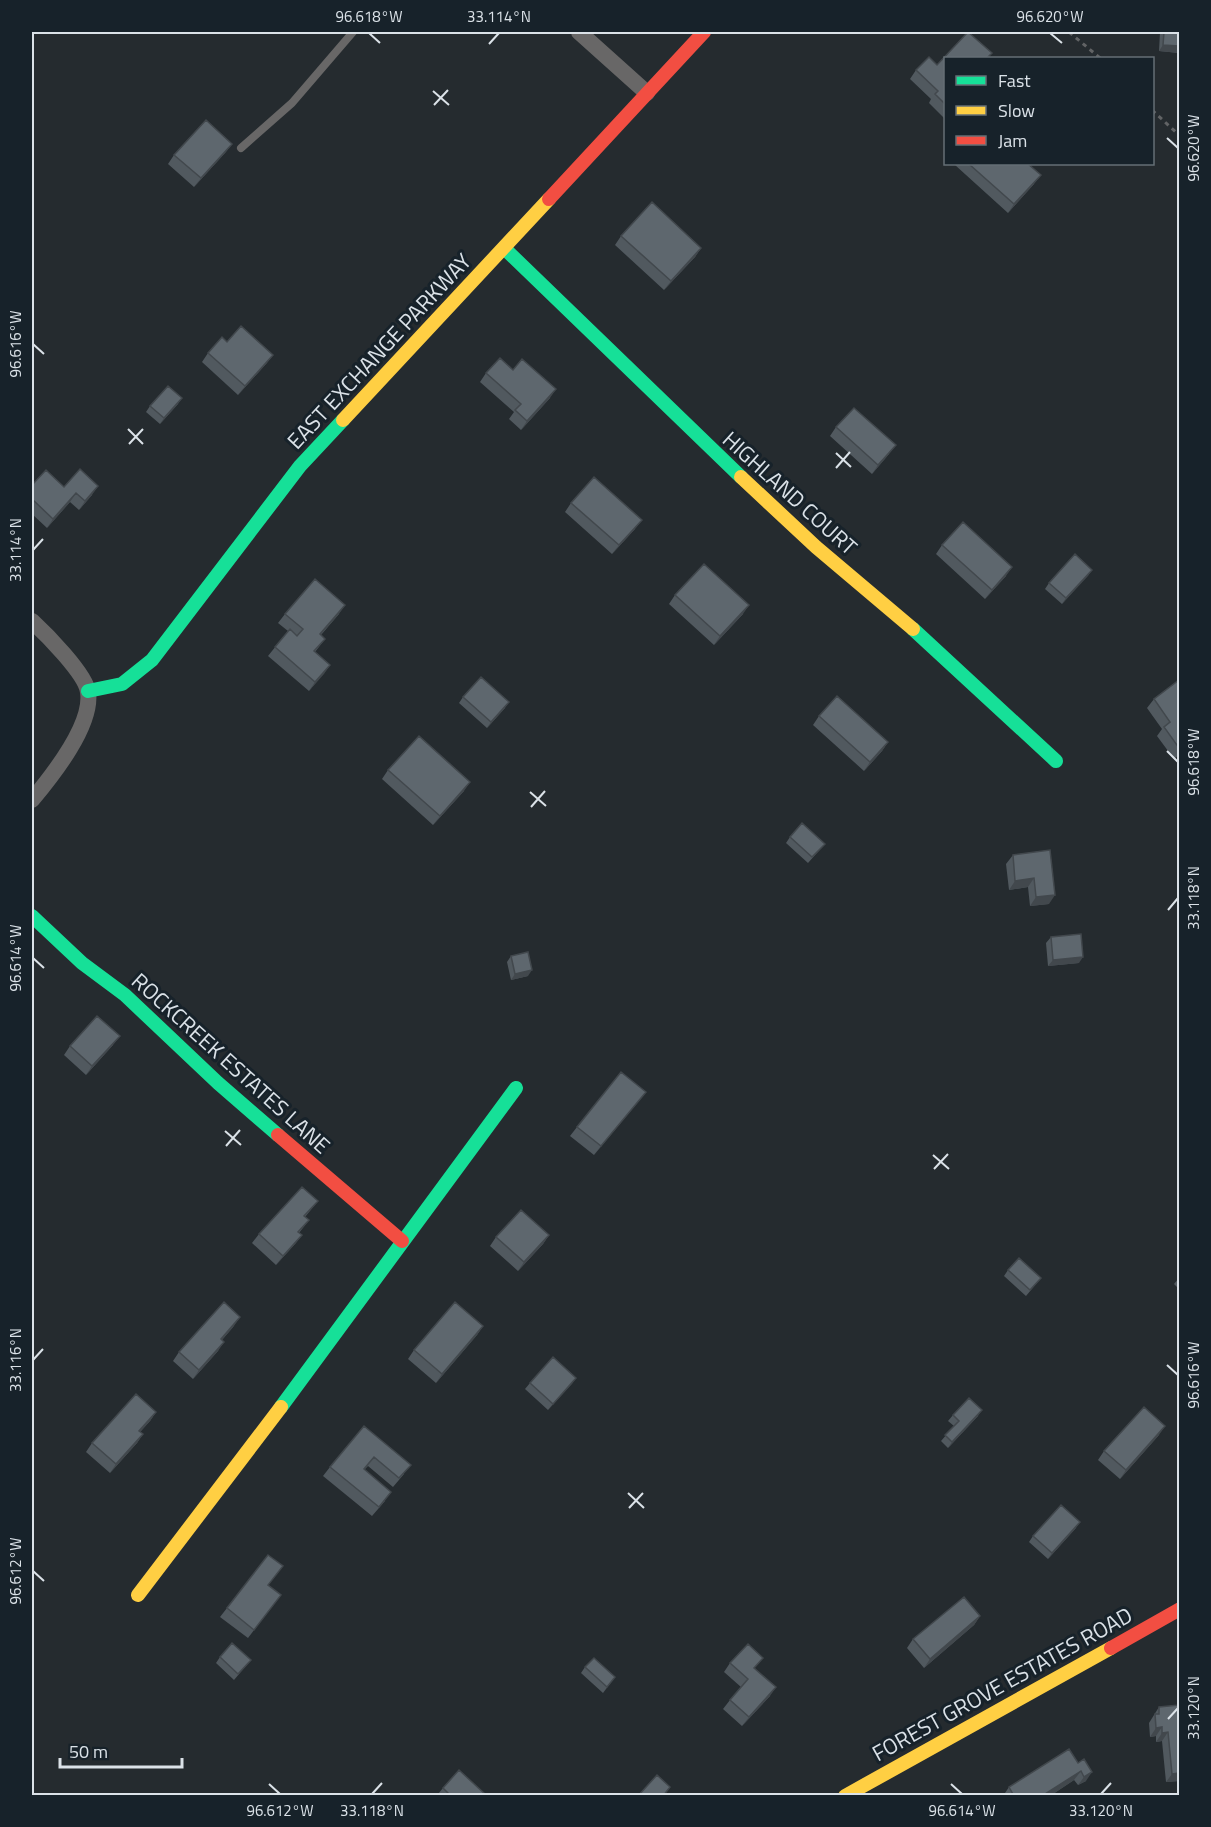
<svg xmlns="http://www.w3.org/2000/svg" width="1211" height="1827" viewBox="0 0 1211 1827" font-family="'Titillium Web',sans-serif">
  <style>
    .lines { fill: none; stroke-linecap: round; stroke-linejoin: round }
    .path { stroke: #616365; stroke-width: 3; stroke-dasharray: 4.5 4.5; stroke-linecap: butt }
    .lane { stroke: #686767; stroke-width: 8 }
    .street { stroke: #686767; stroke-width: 16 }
    .fast { stroke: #16e098; stroke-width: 14 }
    .slow { stroke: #ffcf43; stroke-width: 14 }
    .jam { stroke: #f24e42; stroke-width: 14 }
    .wall { fill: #51595f }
    .shaded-wall { fill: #42484d }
    .building { fill: #5e676e; stroke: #42484d; stroke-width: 1.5 }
    .ticks { fill: none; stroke: #dbe2e8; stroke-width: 2 }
    .labels { text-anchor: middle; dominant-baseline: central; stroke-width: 6; stroke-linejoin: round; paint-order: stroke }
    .street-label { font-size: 22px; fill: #dbe2e8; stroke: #17222a }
    .neatline { fill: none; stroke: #dbe2e8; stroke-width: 2 }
    .ticks-label { font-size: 15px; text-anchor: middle; fill: #dbe2e8 }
  </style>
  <rect width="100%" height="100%" fill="#252b2f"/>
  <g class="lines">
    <!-- path -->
    <path class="path" d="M1069,32L1100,58
      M1152,110L1180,136"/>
    <!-- lane -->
    <path class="lane" d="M241,148L292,103L353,32"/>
    <!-- street -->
    <path class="street" d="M579,32L647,93
      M32,621C45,633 86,674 88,692C93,725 52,776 32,800"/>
    <!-- fast -->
    <path class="fast" d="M504,248L741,477
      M913,629L1056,761
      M88,691L122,684L152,660L300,466L343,420
      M32,916L82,963L125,995L218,1083L278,1135
      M281,1407L516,1088"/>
    <!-- slow -->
    <path class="slow" d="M343,420L549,199
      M741,477L816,547L913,629
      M138,1595L281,1407
      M845,1796L1111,1648"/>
    <!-- jam -->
    <path class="jam" d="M549,199L704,32
      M278,1135L402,1241
      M1111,1648L1180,1609"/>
  </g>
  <!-- wall -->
  <path class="wall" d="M968,32L992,53L988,58H945V119L929,103L931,99L910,79L916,70L929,57L937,65Z
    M1160,32H1179V53L1159,51Z
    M232,144L225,153L194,187L168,164L174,155Z
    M956,164H1028L1034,184L1008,213L955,165Z
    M621,236L701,248L695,257L664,290L615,245Z
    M227,342L273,355L266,364L238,395L202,362L208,353Z
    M513,370L550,398L521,430L509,419L514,412L480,382L486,373Z
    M178,404L160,424L146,412L150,406Z
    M836,427L889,454L872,474L830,436Z
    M32,485L64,487L92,495L79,510L70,502L47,528L32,514Z
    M571,503L635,529L612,554L565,512Z
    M942,545L1006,576L985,599L936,554Z
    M1092,570L1062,604L1045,589L1049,583Z
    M675,595L743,614L714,645L669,604Z
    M285,614H339L321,635L325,639L315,652L330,665L309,691L268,656L288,631L278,623Z
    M1179,680V755L1174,759L1157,736L1162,729L1147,708L1154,699Z
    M463,697L505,708L487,728L459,703Z
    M819,716L888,742L882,751L864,771L813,725Z
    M388,770L464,791L433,825L382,779Z
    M790,837L825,844L808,863L786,843Z
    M1050,850L1049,904L1030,906L1028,887L1009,890L1006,864L1013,855Z
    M1051,937L1079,963L1048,966L1046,943Z
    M511,956L528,976L511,980L507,962Z
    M113,1045L86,1075L64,1055L70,1046Z
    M646,1092L594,1155L570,1136L577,1127Z
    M318,1201L305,1217L309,1220L299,1233L302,1235L295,1244L276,1265L252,1243L259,1234Z
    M549,1235L543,1244L518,1271L490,1246L496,1237Z
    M1008,1270L1041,1278L1026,1296L1004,1276Z
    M1179,1278V1289L1174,1284Z
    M234,1326L222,1340L218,1351L193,1379L173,1361L179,1352Z
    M483,1326L477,1335L436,1383L408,1359L414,1350Z
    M576,1378L548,1410L525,1389L530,1383Z
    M156,1412L150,1421L140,1432L143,1434L137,1443L110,1473L86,1452L92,1443Z
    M953,1415L978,1416L948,1448L941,1441L954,1426L948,1421Z
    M364,1426L404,1474L393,1487L368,1466L364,1470L385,1501L372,1516L323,1476L330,1467Z
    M1159,1435L1120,1479L1098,1460L1104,1451Z
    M1076,1528L1048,1559L1029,1542L1033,1536Z
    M276,1575L268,1585L274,1604L248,1638L220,1617L227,1608Z
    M980,1616L974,1625L924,1668L907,1648L913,1639Z
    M220,1657L251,1660L234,1680L216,1663Z
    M730,1663L755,1668L770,1696L742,1726L723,1709L730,1700L741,1687L724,1672Z
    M585,1667L615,1677L603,1693L581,1673Z
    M1179,1705V1781L1166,1782L1162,1741L1156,1742V1736L1150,1737L1149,1723L1159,1707Z
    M1078,1763L1086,1781L1078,1785L1074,1780L1050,1796H1003L1009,1787Z
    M443,1788L485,1796H440L438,1794Z"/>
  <!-- shaded-wall -->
  <path class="shaded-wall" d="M1163,45L1179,46V53L1159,51Z
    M232,144L225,153L194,187L201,178Z
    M1041,175L1034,184L1008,213L1014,204Z
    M701,248L695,257L664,290L671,281Z
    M273,355L266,364L238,395L245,386Z
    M556,389L550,398L521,430L527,421Z
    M182,398L178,404L160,424L164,418Z
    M896,445L889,454L872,474L878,465Z
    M98,486L92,495L79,510L85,501Z
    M76,493L70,502L47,528L53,519Z
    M642,520L635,529L612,554L619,545Z
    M1012,567L1006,576L985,599L992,590Z
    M1092,570L1088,576L1062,604L1066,598Z
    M345,605L339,614L313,643L320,634Z
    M749,605L743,614L714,645L720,636Z
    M330,665L324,674L309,691L315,682Z
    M509,702L505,708L487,728L491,722Z
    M888,742L882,751L864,771L870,762Z
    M470,782L464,791L433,825L440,816Z
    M1034,878L1028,887L1009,890L1015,881Z
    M1055,895L1049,904L1030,906L1036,897Z
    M1083,957L1079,963L1048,966L1053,960Z
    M532,970L528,976L511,980L515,974Z
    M120,1036L113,1045L86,1075L92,1066Z
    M646,1092L639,1101L594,1155L601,1146Z
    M302,1235L295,1244L276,1265L283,1256Z
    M549,1235L543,1244L518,1271L524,1262Z
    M240,1317L234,1326L215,1348L221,1339Z
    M483,1326L477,1335L436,1383L442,1374Z
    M224,1342L218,1351L193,1379L199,1370Z
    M576,1378L572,1384L548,1410L553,1404Z
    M982,1410L978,1416L948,1448L952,1442Z
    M156,1412L150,1421L133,1440L139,1431Z
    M1165,1426L1159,1435L1120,1479L1126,1470Z
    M143,1434L137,1443L110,1473L116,1464Z
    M1080,1522L1076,1528L1048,1559L1052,1553Z
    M980,1616L974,1625L924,1668L930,1659Z
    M776,1687L770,1696L742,1726L749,1717Z
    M1162,1727L1156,1736L1150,1737L1156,1728Z
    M1168,1732L1162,1741L1156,1742L1162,1733Z
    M1081,1771L1074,1780L1050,1796H1042Z
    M1092,1772L1086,1781L1078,1785L1084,1777Z
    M1179,1773V1781L1166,1782L1172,1774Z"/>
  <!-- building -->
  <path class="building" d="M968,32L992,53L987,58H945V104L935,94L938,91L916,70L929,57L937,65Z
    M1164,32H1179V46L1163,45Z
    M206,120L232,144L201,178L174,155Z
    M969,164H1028L1041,175L1014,204Z
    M652,202L701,248L671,281L621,236Z
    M241,326L273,355L245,386L208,353L222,337L227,342Z
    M500,358L513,370L522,359L556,389L527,421L515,410L521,404L486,373Z
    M168,386L182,398L164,418L150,406Z
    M854,408L896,445L878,465L836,427Z
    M80,469L98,486L85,501L76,493L53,519L32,499V485L46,470L64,487Z
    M594,477L642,520L619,545L571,503Z
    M963,522L1012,567L992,590L942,545Z
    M1075,554L1092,570L1066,598L1049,583Z
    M704,564L749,605L720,636L675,595Z
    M315,579L345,605L320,634L325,639L314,651L330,665L315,682L275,647L290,629L297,636L303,629L285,614Z
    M481,677L509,702L491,722L463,697Z
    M1179,680V748L1164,727L1170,722L1154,699Z
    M837,696L888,742L870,762L819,716Z
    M419,736L470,782L440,816L388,770Z
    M802,823L825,844L812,857L790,837Z
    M1050,850L1055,895L1036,897L1034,878L1015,881L1013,855Z
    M1081,934L1083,957L1053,960L1051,937Z
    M528,952L532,970L515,974L511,956Z
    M97,1016L120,1036L92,1066L70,1046Z
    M621,1072L646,1092L601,1146L577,1127Z
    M302,1187L318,1201L304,1216L309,1220L298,1232L302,1235L283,1256L259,1234Z
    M521,1210L549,1235L524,1262L496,1237Z
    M1019,1258L1041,1278L1030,1290L1008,1270Z
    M224,1302L240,1317L221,1339L224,1342L199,1370L179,1352Z
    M455,1302L483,1326L442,1374L414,1350Z
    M553,1357L576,1378L553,1404L530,1383Z
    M136,1394L156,1412L139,1431L143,1434L116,1464L92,1443Z
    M969,1398L982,1410L952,1442L945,1435L959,1421L953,1415Z
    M1144,1407L1165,1426L1126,1470L1104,1451Z
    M364,1426L411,1465L399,1478L374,1457L364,1469L391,1492L379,1507L330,1467Z
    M1061,1505L1080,1522L1052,1553L1033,1536Z
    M268,1555L283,1566L268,1585L281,1595L254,1630L227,1608Z
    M964,1597L980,1616L930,1659L913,1639Z
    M232,1643L251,1660L238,1674L220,1657Z
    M748,1644L763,1658L754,1668L776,1687L749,1717L730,1700L748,1679L730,1663Z
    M594,1658L615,1677L607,1687L585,1667Z
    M1179,1705V1773L1172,1774L1168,1732L1162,1733V1727L1156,1728L1155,1714H1159V1707Z
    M1069,1749L1078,1763L1084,1759L1092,1772L1084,1777L1081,1771L1042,1796H1014L1009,1787Z
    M459,1770L486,1795L485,1796H451L443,1788Z
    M657,1775L670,1787L663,1796H638Z"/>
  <!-- ticks -->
  <path class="ticks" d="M369,33L380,43M1050,33L1062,43M489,44L499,33M433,91L449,105M434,105L448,90M1167,138L1178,148M33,344L44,354M128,429L143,444M129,444L143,429M836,453L851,467M836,468L850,452M33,550L43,539M1167,751L1178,762M530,792L546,806M531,807L545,791M1168,910L1178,898M33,958L44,968M225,1131L241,1145M226,1146L240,1130M933,1155L949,1169M934,1169L948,1154M33,1360L43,1349M1167,1365L1178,1375M628,1493L644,1508M629,1508L643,1493M33,1571L44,1581M1168,1719L1178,1708M269,1784L280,1794M951,1784L962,1794M372,1794L382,1783M1101,1794L1111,1783"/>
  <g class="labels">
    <!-- street labels -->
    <g class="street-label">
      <text transform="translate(379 351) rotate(-47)">EAST EXCHANGE PARKWAY</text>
      <text transform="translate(790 493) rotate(42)">HIGHLAND COURT</text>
      <text transform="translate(231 1063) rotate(42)">ROCKCREEK ESTATES LANE</text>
      <text transform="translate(1002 1684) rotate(-29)">FOREST GROVE ESTATES ROAD</text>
    </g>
  </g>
  <!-- border -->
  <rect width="1211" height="1827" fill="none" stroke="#17222a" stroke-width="66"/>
  <!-- legend -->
  <rect x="944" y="57" width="210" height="108" fill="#17222a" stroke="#656f76" stroke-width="1.5"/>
  <rect x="956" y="76" width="30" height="9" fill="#16e098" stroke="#656f76" stroke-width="1.5"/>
  <text x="998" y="87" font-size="18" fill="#dbe2e8">Fast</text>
  <rect x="956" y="106" width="30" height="9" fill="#ffcf43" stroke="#656f76" stroke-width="1.5"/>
  <text x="998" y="117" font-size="18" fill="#dbe2e8">Slow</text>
  <rect x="956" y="136" width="30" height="9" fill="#f24e42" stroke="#656f76" stroke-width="1.5"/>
  <text x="998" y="147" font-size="18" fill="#dbe2e8">Jam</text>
  <!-- scale -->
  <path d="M60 1758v9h122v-9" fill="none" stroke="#dbe2e8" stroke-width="3"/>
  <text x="69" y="1758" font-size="18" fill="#dbe2e8" stroke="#17222a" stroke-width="4.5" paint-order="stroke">50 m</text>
  <rect x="33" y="33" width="1145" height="1761" class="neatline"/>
  <g class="ticks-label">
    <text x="369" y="22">96.618°W</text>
    <text x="499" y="22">33.114°N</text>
    <text x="1050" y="22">96.620°W</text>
    <text transform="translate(1194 148) rotate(-90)" y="5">96.620°W</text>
    <text transform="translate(16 344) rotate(-90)" y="5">96.616°W</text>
    <text transform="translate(16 550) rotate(-90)" y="5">33.114°N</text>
    <text transform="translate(1194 762) rotate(-90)" y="5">96.618°W</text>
    <text transform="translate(1194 898) rotate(-90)" y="5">33.118°N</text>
    <text transform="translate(16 958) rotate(-90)" y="5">96.614°W</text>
    <text transform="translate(16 1360) rotate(-90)" y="5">33.116°N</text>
    <text transform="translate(1194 1375) rotate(-90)" y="5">96.616°W</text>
    <text transform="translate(16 1571) rotate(-90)" y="5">96.612°W</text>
    <text transform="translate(1194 1708) rotate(-90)" y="5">33.120°N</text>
    <text x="280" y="1816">96.612°W</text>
    <text x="372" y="1816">33.118°N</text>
    <text x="962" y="1816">96.614°W</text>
    <text x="1101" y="1816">33.120°N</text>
  </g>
</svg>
